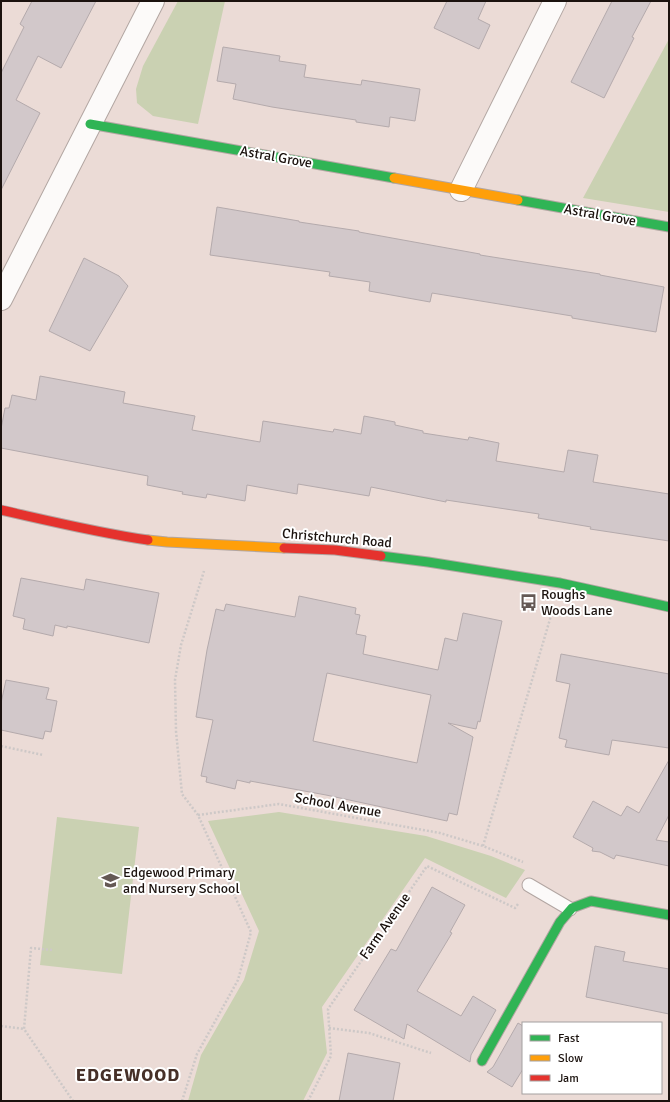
<svg xmlns="http://www.w3.org/2000/svg" width="670" height="1102" viewBox="0 0 670 1102" font-family="Signika,sans-serif">
  <style>
    .green { fill: #cad1b2 }
    .building { fill: #d2c8ca; stroke: #b4aaac; fill-rule: evenodd }
    .lines { fill: none; stroke-linecap: round; stroke-linejoin: round }
    .lane-casing { stroke: #b2a6a2; stroke-width: 15 }
    .street-casing { stroke: #b2a6a2; stroke-width: 24 }
    .fast-casing { stroke: #b2a6a2; stroke-width: 11 }
    .slow-casing { stroke: #b2a6a2; stroke-width: 11 }
    .jam-casing { stroke: #b2a6a2; stroke-width: 11 }
    .path { stroke: #cdc8c7; stroke-width: 2.5; stroke-dasharray: 2 2; stroke-linecap: butt }
    .lane { stroke: #fcfaf9; stroke-width: 13 }
    .street { stroke: #fcfaf9; stroke-width: 22 }
    .fast { stroke: #30b455; stroke-width: 9 }
    .slow { stroke: #ff9f0a; stroke-width: 9 }
    .jam { stroke: #e5322d; stroke-width: 9 }
    .labels { text-anchor: middle; dominant-baseline: central; stroke-width: 4; stroke-linejoin: round; paint-order: stroke }
    .street-label { font-size: 14px; fill: #1b120e; stroke: #fff }
    .poi-label { font-size: 14px; fill: #1b120e; stroke: #fff; text-anchor: start }
    .district-label { font-size: 18px; font-weight: bold; letter-spacing: 1px; fill: #463028; stroke: #fff }
  </style>
  <rect width="100%" height="100%" fill="#ebdbd6"/>
  <!-- green -->
  <path class="green" d="M178,1H225L198,124L153,116L137,103L136,89L143,66Z
    M669,39V212L583,198Z
    M279,812L426,836L491,856L525,870L506,898L425,858L322,1007L327,1053L303,1101H188L201,1055L244,980L259,931L208,821Z
    M57,817L139,827L122,974L40,965Z"/>
  <!-- building -->
  <path class="building" d="M32,1H96L61,68L38,56L16,100L40,113L1,190V73L24,27L20,24Z
    M447,1H486L478,19L490,25L479,49L434,28Z
    M612,1H651L632,37L634,38L604,98L571,82Z
    M223,47L280,56L279,61L306,65L304,77L361,85L362,80L420,89L415,121L390,117L389,127L356,122V120L272,107L233,99L236,84L217,81Z
    M217,207L299,221V222L359,231V232L480,254V255L600,274V275L664,287L656,332L572,318V316L432,293L430,302L369,291L370,282L329,276L330,272L210,255Z
    M84,258L119,276L128,286L90,351L49,331Z
    M40,376L125,392L123,403L195,416L192,430L260,442L263,421L333,432L334,429L361,434L364,416L395,422V425L423,431V433L468,440L469,437L499,443L496,461L564,472L568,450L598,455L593,482L669,494V541L590,529L591,527L538,518L539,514L446,500V502L371,487L369,496L298,484L297,494L247,485L245,501L207,494L206,498L182,494L183,492L147,485L148,476L1,448V429L5,408H9L12,395L36,400Z
    M21,578L84,590L86,579L159,593L149,643L67,626V628L55,625L53,636L23,629L25,619L13,616Z
    M299,596L356,608L355,614L360,615L356,634L366,636L363,654L438,670L445,638L457,641L463,613L502,621L480,722L478,721L476,729L448,723L473,737L457,815L449,813L447,821L326,795L250,781V783L237,780L235,789L206,782L207,777L201,776L213,720L196,717L207,650L216,609L224,611L226,604L295,617ZM327,673L431,695L417,763L313,741Z
    M561,654L669,674V748L612,740L609,755L565,747L567,740L559,738L570,684L556,681Z
    M6,680L49,688L46,699L57,701L51,732L45,731L43,739L1,730V703Z
    M669,760V815L656,840L669,842V866L616,855L614,859L600,852L592,851L593,848L573,837L593,801L621,816L627,806L639,813Z
    M432,887L465,905L450,932L452,933L417,991L461,1016L473,996L496,1010L471,1055L470,1062L407,1024L404,1039L354,1010L391,949L396,951Z
    M595,946L625,952L623,961L669,969V1014L586,997Z
    M518,1023L523,1026V1069L512,1087L487,1072L493,1067Z
    M348,1053L400,1063L393,1101H339Z"/>
  <g class="lines">
    <defs>
      <path id="lane" d="M529,885L570,909"/>
      <path id="street" d="M461,190L555,1
        M1,299L153,1"/>
      <path id="fast" d="M90,124L394,178
        M518,200L669,227
        M381,556L428,562L560,583L669,607
        M482,1061L560,922L572,908L591,901L669,915"/>
      <path id="slow" d="M394,178L518,200
        M148,540L167,542L284,548"/>
      <path id="jam" d="M1,510C50,521 99,533 148,540
        M284,548L335,550L381,556"/>
    </defs>
    <!-- lane casing -->
    <use href="#lane" class="lane-casing"/>
    <!-- street casing -->
    <use href="#street" class="street-casing"/>
    <!-- fast casing -->
    <use href="#fast" class="fast-casing"/>
    <!-- slow casing -->
    <use href="#slow" class="slow-casing"/>
    <!-- jam casing -->
    <use href="#jam" class="jam-casing"/>
    <!-- path -->
    <path class="path" d="M1,746L43,755
      M198,815L279,804L440,833L483,846L523,862
      M483,846L553,609
      M52,950L31,948L24,1029L73,1101
      M1,1026L24,1029
      M329,1028L369,1033L431,1053
      M182,1101L197,1054L238,980L251,932L198,815L182,794L176,731L175,680L181,645L204,571
      M308,1101L331,1056L328,1009L427,866L515,908L518,904"/>
    <!-- lane -->
    <use href="#lane" class="lane"/>
    <!-- street -->
    <use href="#street" class="street"/>
    <!-- fast -->
    <use href="#fast" class="fast"/>
    <!-- slow -->
    <use href="#slow" class="slow"/>
    <!-- jam -->
    <use href="#jam" class="jam"/>
  </g>
  <!-- icons -->
  <defs>
    <symbol id="bus-bare" viewBox="-9 -9 18 18"><path d="M-5-6H5V4H4V6H2V4H-2V6H-4V4H-5ZM-3.5-4V0h7V-4ZM-3.5 1.2v1.5H-2V1.2ZM2 1.2v1.5H3.5V1.2Z" fill="#645854" stroke="#fff" stroke-width="2.5" paint-order="stroke"/></symbol>
    <symbol id="school-bare" viewBox="-9 -9 18 18"><path d="M0-5L7-2L0 1L-7-2ZM-4 1L0 2.5L4 1V4Q0 6-4 4Z" fill="#645854" stroke="#fff" stroke-width="2.5" paint-order="stroke"/></symbol>
  </defs>
  <g fill-rule="evenodd">
    <use href="#bus-bare" x="516" y="590" width="25" height="25"/>
    <use href="#school-bare" x="98" y="868" width="25" height="25"/>
  </g>
  <g class="labels">
    <!-- street labels -->
    <g class="street-label">
      <text transform="translate(276 157) rotate(10)">Astral Grove</text>
      <text transform="translate(600 215) rotate(10)">Astral Grove</text>
      <text transform="translate(337 538) rotate(5)">Christchurch Road</text>
      <text transform="translate(338 805) rotate(10)">School Avenue</text>
      <text transform="translate(385 926) rotate(-55)">Farm Avenue</text>
    </g>
    <!-- poi labels -->
    <g class="poi-label">
      <text x="541" y="594">Roughs<tspan x="541" dy="16">Woods Lane</tspan></text>
      <text x="123" y="872">Edgewood Primary<tspan x="123" dy="16">and Nursery School</tspan></text>
    </g>
    <!-- district labels -->
    <g class="district-label">
      <text x="128" y="1075">EDGEWOOD</text>
    </g>
  </g>
  <!-- border -->
  <rect width="670" height="1102" fill="none" stroke="#1b120e" stroke-width="4"/>
  <!-- legend -->
  <rect x="522" y="1022" width="140" height="72" fill="#ffffff" stroke="#a4a09f"/>
  <rect x="530" y="1035" width="20" height="6" fill="#30b455" stroke="#a4a09f"/>
  <text x="558" y="1042" font-size="12" fill="#1b120e">Fast</text>
  <rect x="530" y="1055" width="20" height="6" fill="#ff9f0a" stroke="#a4a09f"/>
  <text x="558" y="1062" font-size="12" fill="#1b120e">Slow</text>
  <rect x="530" y="1075" width="20" height="6" fill="#e5322d" stroke="#a4a09f"/>
  <text x="558" y="1082" font-size="12" fill="#1b120e">Jam</text>
</svg>
